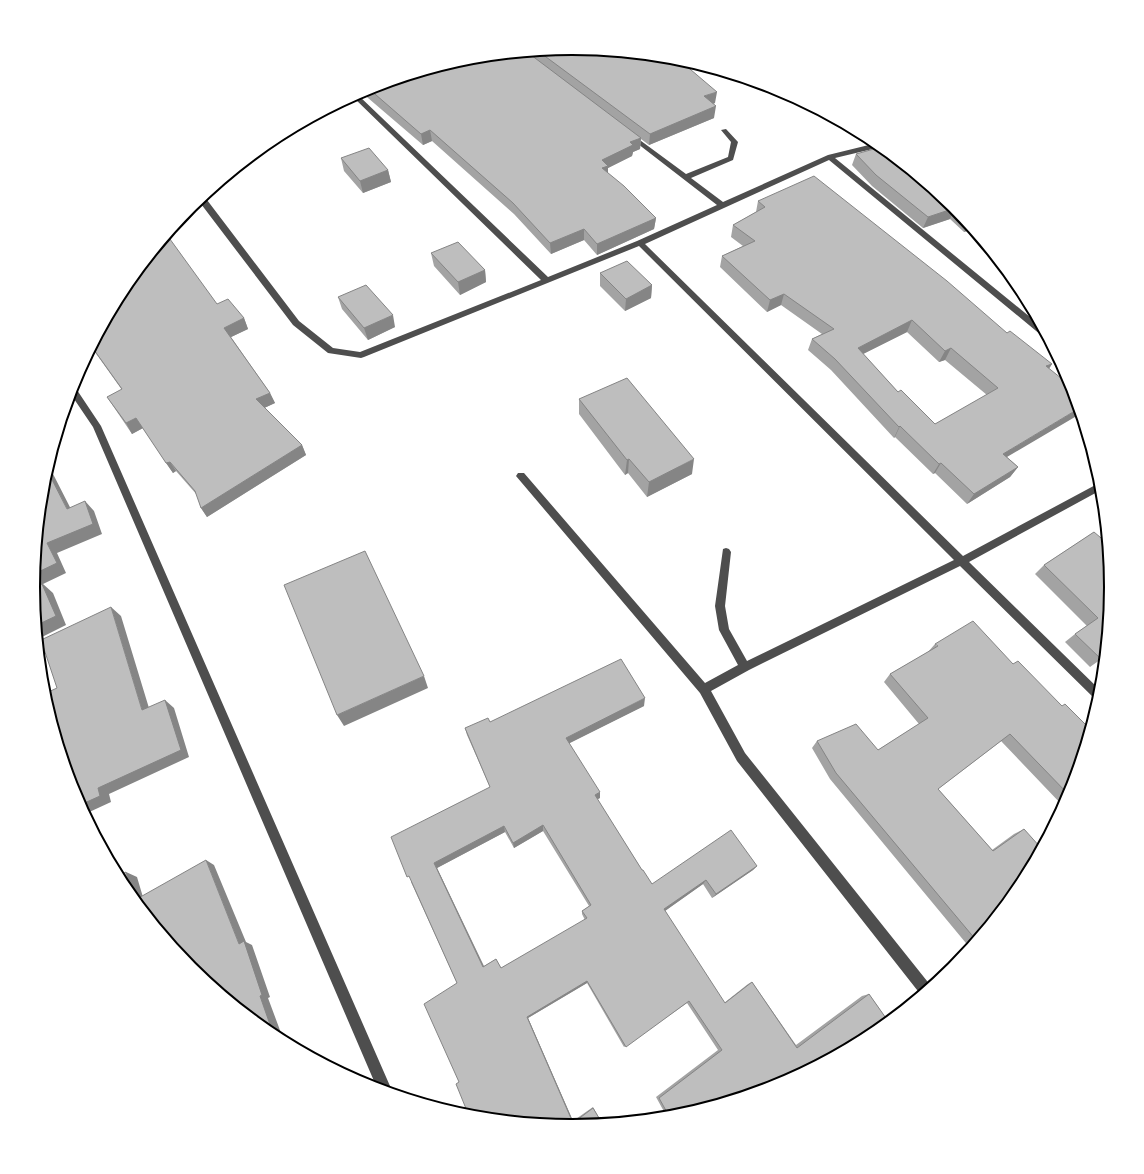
<svg xmlns="http://www.w3.org/2000/svg" width="1144" height="1174" viewBox="0 0 1144 1174" font-family="Helvetica,sans-serif">
  <style>
    .lines { fill: none; stroke-linecap: round; stroke-linejoin: round }
    .minor { fill: #4e4e4e; fill-rule: evenodd }
    .wall { fill: #a3a3a3; fill-rule: evenodd }
    .shaded-wall { fill: #858585 }
    .building { fill: #bebebe; stroke: #858585; fill-rule: evenodd }
    .rim { fill: none; stroke: #000; stroke-width: 2 }
  </style>
  <rect width="100%" height="100%" fill="#fff"/>
  <g class="lines">
    <!-- minor -->
    <path class="minor" d="M357,94L548,277L637,241L717,205L629,137V135H633L686,174L728,157L731,142L721,130L726,129L738,142L733,160L691,178L723,202L828,155L877,143L881,147L835,158L1041,326L1046,335H1041L829,160L645,244L963,556L1101,482V490L969,562L1101,691L1098,702L960,566L749,670L711,691L745,753L931,986L921,995L737,761L700,693L516,476L518,473H524L705,683L738,665L719,630L715,606L723,549L726,548L729,549L731,552L725,606L729,629L747,661L954,560L639,246L364,357L361,358L328,353L293,325L198,200L204,196L299,321L333,348L360,352L541,280L352,96Z
      M72,386L75,387L101,426L390,1086L391,1093L377,1088L93,427L70,393Z"/>
  </g>
  <!-- wall -->
  <path class="wall" d="M572,48L715,103L713,104L714,118L649,145L641,139L640,149L633,152L632,156L608,168V173L656,218L654,229L597,255L584,240L551,254L514,214L432,141L423,145L361,92L366,89L467,58Z
    M856,154L953,206L972,229L964,232L950,219L923,228L872,186L852,165Z
    M341,158L388,170L391,182L363,193L344,171Z
    M758,201L1007,333L1052,364L1049,369L1007,457L1018,467L1010,477L967,504L935,473L933,474L895,437L894,438L831,370L808,350L812,339L822,334L781,305L767,312L720,267L722,256L743,246L731,237L733,225L756,212ZM907,332L939,362L945,360L987,395L935,424L898,392L863,354Z
    M431,253L485,270L486,282L460,295L434,266Z
    M600,273L652,285L651,298L625,311L600,286Z
    M124,287L217,304L244,318L248,329L231,337L270,393L275,403L264,408L302,445L306,455L207,517L201,508L197,495L176,471L173,473L143,428L132,434L107,397L122,390L92,348Z
    M338,297L395,327L368,340L342,309Z
    M579,399L692,474L647,497L628,473L625,475L579,414Z
    M1094,532L1104,657L1090,667L1065,642L1075,634L1087,626L1035,574L1044,565Z
    M935,644L1070,793L1063,806L1001,741L938,789L992,850L1014,834L1024,829L1020,887L970,948L830,779L812,748L817,741L878,750L919,724L884,682L890,674L928,652Z
    M644,706L569,743L600,798L597,799L642,870L652,884L757,866L753,870L712,898L703,884L665,911L724,1003L748,984L752,982L796,1045L862,996L869,994L888,1021L677,1116L667,1117L656,1097L718,1050L687,1003L624,1047L587,983L528,1018L573,1121L593,1107L602,1123L572,1126L459,1082L457,983L411,882L490,787L467,735L465,728L490,722ZM543,831L589,906L582,911V914L585,920L501,968L496,959L484,966L437,868L505,832L514,848Z"/>
  <!-- shaded-wall -->
  <path class="shaded-wall" d="M717,92L715,103L703,107L704,96Z
    M716,106L714,118L649,145L650,134Z
    M430,130L432,141L423,145L421,134Z
    M641,138L640,149L633,152L632,156L608,168V177L602,179V160L630,142Z
    M388,170L391,182L363,193L360,181Z
    M955,208L950,219L923,228L928,217Z
    M656,218L654,229L597,255V244Z
    M968,224L972,229L964,232Z
    M584,229V240L551,254L550,243Z
    M485,270L486,282L460,295L458,282Z
    M652,285L651,298L625,311L626,299Z
    M784,294L781,305L767,312L770,300Z
    M393,315L395,327L368,340L364,328Z
    M244,318L248,329L229,338L224,328Z
    M912,320L907,332L853,359L858,348Z
    M951,348L945,360L939,362L945,351Z
    M1052,364L1044,375L1046,366Z
    M270,393L275,403L260,410L256,399Z
    M1078,409L1080,414L995,464L1003,454Z
    M136,418L143,428L132,434L126,423Z
    M900,426L895,437L894,438L899,427Z
    M302,445L306,455L207,517L201,508Z
    M629,459L628,473L625,475L627,460Z
    M694,459L692,474L647,497L649,482Z
    M170,462L176,471L173,473L166,463Z
    M941,463L935,473L933,474L939,464Z
    M49,464L51,470L76,519L67,509L47,470Z
    M1018,467L1010,477L967,504L974,494Z
    M85,501L94,511L102,534L57,553L66,573L43,584L53,593L66,625L38,639L33,587L34,574L47,543Z
    M111,607L121,616L152,718L142,710Z
    M424,676L428,688L344,726L337,715Z
    M645,698L644,706L566,745V738Z
    M165,700L174,708L189,757L109,794L111,802L85,814L80,805L98,788Z
    M600,792V798L594,801L595,795Z
    M543,825V831L514,848L513,843Z
    M504,826L505,832L437,868L485,969L483,967L434,863Z
    M206,860L214,865L246,942L252,945L270,997L268,998L284,1041L274,1036L239,944Z
    M757,866L753,870L712,898L716,894Z
    M126,872L137,877L145,904L135,900L134,899Z
    M706,880L703,884L662,913L664,909Z
    M587,981V983L528,1018L573,1121V1123L527,1017Z"/>
  <!-- building -->
  <path class="building" d="M572,48L677,58L717,92L704,96L716,106L650,134L538,51Z
    M527,52L641,138L630,142L633,145L602,160L608,166L602,168L624,186L656,218L597,244L584,229L550,243L513,203L430,130L421,134L368,88L467,58Z
    M881,147L953,206L955,208L928,217L876,175L856,154Z
    M369,148L388,170L360,181L341,158Z
    M814,176L947,281L1007,333L1010,331L1052,364L1046,366L1072,387L1078,409L1003,454L1018,467L974,494L941,463L939,464L900,426L899,427L835,359L812,339L834,329L784,294L770,300L722,256L755,241L733,225L765,207L758,201ZM912,320L945,351L951,348L998,388L935,424L901,390L898,392L858,348Z
    M167,235L217,304L228,299L244,318L224,328L270,393L256,399L302,445L201,508L195,491L170,462L166,463L136,418L126,423L107,397L122,389L92,347L124,287Z
    M458,242L485,270L458,282L431,253Z
    M627,261L652,285L626,299L600,273Z
    M366,285L393,315L364,328L338,297Z
    M627,378L694,459L649,482L629,459L627,460L579,399Z
    M47,470L67,509L85,501L93,524L47,543L57,563L34,574L43,482Z
    M1094,532L1107,543L1111,587L1104,656L1101,659L1075,634L1098,618L1044,565Z
    M365,551L424,676L337,715L284,585Z
    M42,584L56,616L37,625L33,588Z
    M111,607L142,710L165,700L181,750L98,788L100,796L80,805L74,793L44,694L57,688L41,640Z
    M973,621L1013,664L1018,661L1062,706L1065,704L1086,725L1092,721L1069,795L1010,734L938,789L993,851L1024,829L1041,848L1020,887L976,940L836,773L817,741L856,724L878,750L928,718L890,674L938,646L935,644Z
    M621,659L645,698L566,738L600,792L595,795L642,870H643L652,884L731,830L757,866L716,894L706,880L664,909L725,1003L752,982L797,1048L869,994L888,1021L871,1035L778,1085L677,1116H669L659,1098L722,1050L689,1001L626,1047L587,981L527,1017L573,1123L593,1108L602,1123L572,1126L469,1116L456,1084L459,1082L424,1004L457,983L409,876L407,877L391,837L490,787L465,728L488,718L490,722ZM543,825L591,905L582,911L587,918L501,968L496,959L483,967L434,863L504,826L513,843Z
    M206,860L239,944L244,941L262,995L260,996L274,1036L191,968L135,900Z
    M126,872L134,899L124,886L118,876Z"/>
  <!-- crop -->
  <path d="M0 0H1144V1174H0ZM40 587a532 532 0 1 1 1064 0a532 532 0 1 1-1064 0Z" fill="#fff" fill-rule="evenodd"/>
  <path class="rim" d="M40 587a532 532 0 1 1 1064 0a532 532 0 1 1-1064 0Z"/>
</svg>
